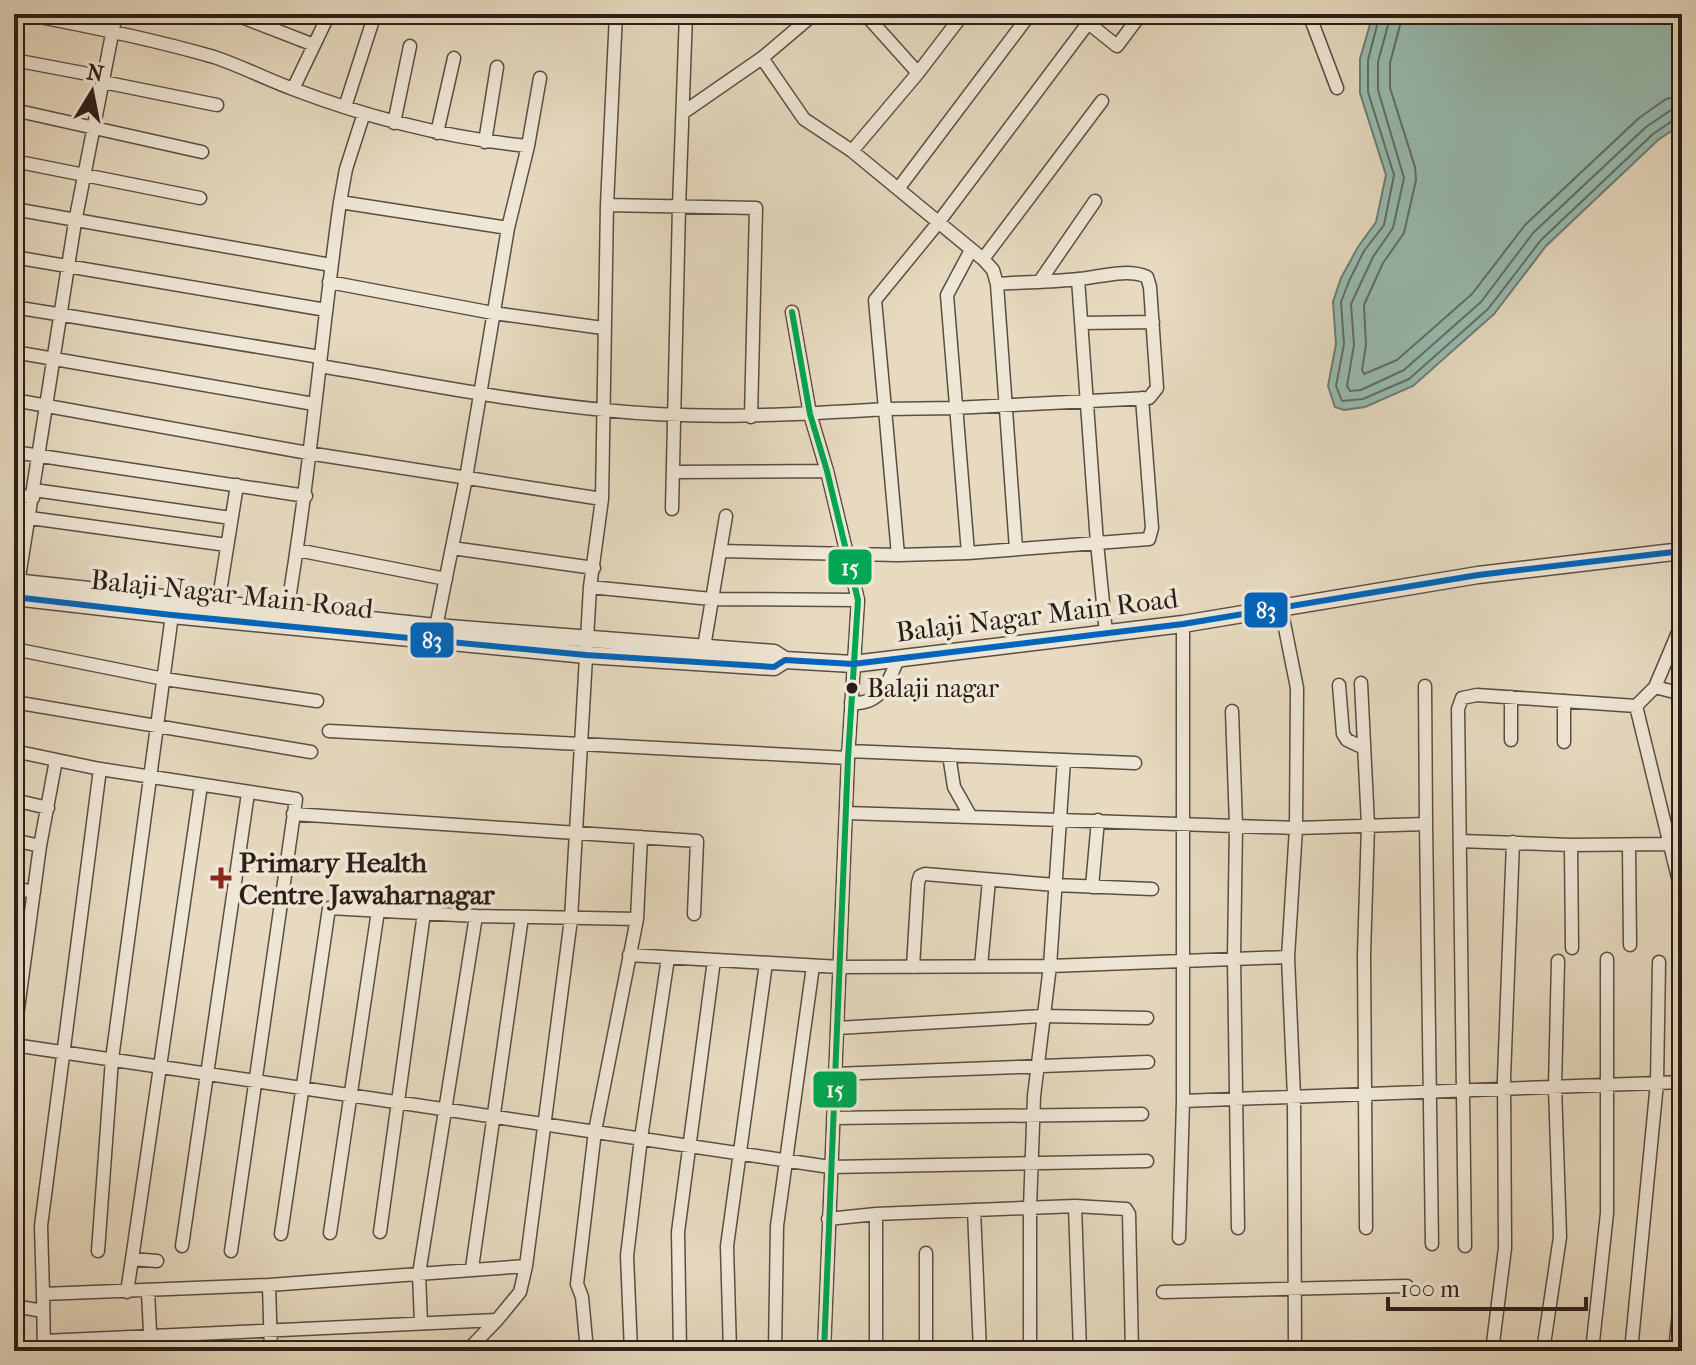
<svg xmlns="http://www.w3.org/2000/svg" width="1696" height="1365" viewBox="0 0 1696 1365" font-family="'IM FELL French Canon',serif">
  <style>
    .water { fill: #97bbb0; stroke: #6c7d74; stroke-width: 2 }
    .lines { fill: none; stroke-linecap: round; stroke-linejoin: round }
    .shore { stroke: #616d64; stroke-width: 2 }
    .minor-casing { stroke: #5a4e43; stroke-width: 15 }
    .tertiary-casing { stroke: #5a4e43; stroke-width: 19 }
    .minor { stroke: #efe7d6; stroke-width: 12 }
    .tertiary { stroke: #efe7d6; stroke-width: 16 }
    .bus-1-casing { stroke: #efe7d6; stroke-width: 12 }
    .bus-2-casing { stroke: #efe7d6; stroke-width: 12 }
    .bus-1 { stroke: #00a651; stroke-width: 6 }
    .bus-2 { stroke: #0065bd; stroke-width: 6 }
    .bus-dot { fill: #2b1f19; stroke: #efe7d6; stroke-width: 3 }
    .poi-dot { fill: #8f2418; stroke: #efe7d6; stroke-width: 3 }
    .labels { text-anchor: middle; dominant-baseline: central; stroke-width: 7; stroke-linejoin: round; paint-order: stroke }
    .bus-label { font-size: 26px; fill: #2b1f19; stroke: #efe7d6; text-anchor: start }
    .street-label { font-size: 28px; fill: #2b1f19; stroke: #efe7d6 }
    .poi-label { font-size: 28px; font-weight: bold; fill: #2b1f19; stroke: #efe7d6; text-anchor: start }
    .line-badge { stroke: #efe7d6; stroke-width: 3 }
    .badge-label { font-size: 22px; text-anchor: middle; font-weight: bold; fill: #fff }
  </style>
  <rect width="100%" height="100%" fill="#e7dac0"/>
  <filter id="stains"><feTurbulence type="fractalNoise" baseFrequency=".0025" numOctaves="4"/><feColorMatrix values="0 0 0 0 .2 0 0 0 0 .09 0 0 0 0 .02 0 0 0 .5 -.17"/></filter>
  <radialGradient id="worn" r=".72"><stop offset=".6" stop-color="#630" stop-opacity="0"/><stop offset="1" stop-color="#630" stop-opacity=".3"/></radialGradient>
  <!-- water -->
  <path class="water" d="M1373,14H1682V124L1658,140L1546,246L1494,314L1413,386L1365,407L1344,410L1335,407L1328,386L1336,344L1333,302L1341,278L1358,247L1376,222L1386,175L1360,93V59Z"/>
  <g class="lines">
    <!-- shore -->
    <path class="shore" d="M1380,14L1368,60V92L1394,175L1384,225L1364,251L1349,281L1341,302L1344,344L1336,386L1342,401L1363,399L1409,379L1488,309L1541,240L1653,134L1675,119L1682,118
      M1391,14L1378,62V90L1404,178L1393,228L1373,257L1351,304L1354,345L1347,386L1350,391L1361,390L1404,370L1481,302L1533,233L1646,127L1671,110L1682,108
      M1403,14L1390,63V88L1415,167L1416,180L1404,233L1383,263L1364,305L1366,345L1362,370L1364,374L1397,360L1472,294L1525,225L1639,118L1666,99L1682,96"/>
    <defs>
      <path id="minor" d="M24,14C88,26 152,39 214,57C241,66 266,79 293,89C369,118 447,138 528,146L540,78
        M234,14L314,45
        M865,14L918,73
        M1077,14L1117,46L1141,14
        M1309,14L1337,88
        M762,58L804,119L852,151L983,259L993,270L997,284C1024,282 1052,282 1079,279C1100,277 1127,268 1147,277L1150,287L1157,388L1149,398L954,408L885,409L875,300L938,223L1095,14
        M14,60L104,77
        M103,82L217,105
        M293,89L329,14
        M345,107L373,20
        M14,110L202,152
        M684,112L762,58L814,14
        M394,123L410,46
        M437,133L454,58
        M485,142L497,67
        M852,151L918,73L963,14
        M14,161L200,198
        M898,189L1030,14
        M340,202L508,228
        M607,205L756,208L751,417
        M14,209L331,265
        M14,257L326,310
        M983,259L1102,101
        M1078,279L1097,543L1106,633
        M1040,281L1095,201
        M329,282L493,313L603,328
        M997,284L1016,549
        M14,307L320,357
        M792,312L810,414L827,471L858,600L848,758L824,1351
        M1082,323L1153,322
        M14,352L314,404
        M320,366C415,382 509,401 604,410C698,420 791,415 885,409L898,555L720,551
        M14,400L308,453L602,499
        M14,452L306,496
        M674,472L827,471
        M34,490L231,518
        M14,494L33,498
        M672,509L679,207L686,14
        M30,518L227,545
        M452,548L594,568
        M297,550L446,579
        M968,553L947,295L971,250
        M898,555L968,553L1149,539L1152,528L1142,398
        M590,587L711,599L858,600
        M17,590L75,222L116,14
        M218,604L237,485
        M1281,608L1297,688L1296,828L1288,957L1294,1097L1295,1351
        M287,611C310,475 321,338 340,202L346,169L364,113
        M1183,624V961L1288,957
        M436,627L466,478L508,228L528,146
        M704,647L726,516
        M14,649L164,679L317,701
        M1361,683L1368,825L1364,955L1366,1228
        M1339,685L1343,734L1347,740L1364,748
        M1655,687L1682,694
        M14,702L311,752
        M851,703C881,705 888,683 898,659
        M1636,706L1655,687L1682,623
        M1232,711L1236,825L1234,958L1238,1228
        M329,731L848,758
        M1511,740V697
        M1564,742V701
        M14,751L100,769L296,799L231,1251
        M848,751L1135,763
        M949,755L954,787L971,817L1296,828L1426,824L1425,686
        M14,800L48,808
        M846,813L971,817
        M293,814L697,841L694,914
        M1426,824L1432,1244
        M14,840L40,846
        M1460,841L1571,845L1669,844
        M1571,845L1572,948
        M1629,846L1630,945
        M1092,887L1098,820
        M14,888L34,892
        M629,955L840,967L1050,966L1183,961V1101L1682,1082
        M981,966L989,880
        M913,967L918,883L920,876L925,874L1055,885L1152,889
        M837,1028L1043,1016L1147,1018
        M14,1038L40,846L56,760
        M14,1045L830,1167L1147,1161
        M835,1074L1148,1062
        M833,1118L1142,1114
        M1075,1206L1080,1351
        M974,1210L980,1351
        M876,1214V1351
        M828,1219L876,1214L1075,1206L1126,1209L1129,1214L1132,1351
        M380,1232L424,913
        M330,1233L378,911
        M281,1234L329,908L476,916L637,919
        M1179,1238L1183,1101
        M182,1246L248,793
        M1465,1246L1458,709L1462,698L1477,695L1636,706L1682,894
        M98,1251L112,1059L172,615
        M132,1259L201,785
        M472,1268L522,917
        M269,1285L271,1351
        M127,1292L132,1259L157,1261
        M148,1292L151,1351
        M1163,1292L1407,1286
        M43,1294L41,1226L100,769
        M14,1306L43,1311
        M421,1323L419,1274L476,916
        M44,1341L497,1320
        M44,1351L43,1294L269,1285L526,1266
        M467,1351L497,1320L520,1292L526,1266L571,919L590,587L602,499L607,205L616,14
        M587,1351L582,1297L577,1284L595,1131L637,919L641,837
        M631,1351L627,1256L641,1138L668,958
        M680,1351L678,1232L714,960
        M730,1351L727,1246L766,963
        M775,1351L777,1226L813,966
        M926,1351V1253
        M1030,1351V1208L1034,1096L1050,966L1064,760
        M1492,1351L1505,1248L1504,1078L1513,842
        M1543,1351L1560,1237L1555,1087L1558,961
        M1592,1351L1607,1213V959
        M1631,1351L1657,1083L1659,962
        M1675,1351L1682,1283"/>
      <path id="tertiary" d="M14,582L436,627L774,653L785,660
        M14,597L172,615L586,655L774,667L785,660L853,664L1183,624L1478,575L1682,551"/>
    </defs>
    <!-- minor casing -->
    <use href="#minor" class="minor-casing"/>
    <!-- tertiary casing -->
    <use href="#tertiary" class="tertiary-casing"/>
    <!-- minor -->
    <use href="#minor" class="minor"/>
    <!-- tertiary -->
    <use href="#tertiary" class="tertiary"/>
    <defs>
      <path id="bus-1" d="M792,312L810,414L827,471L858,600L848,758L824,1351"/>
      <path id="bus-2" d="M14,597L172,615L586,655L774,667L785,660L853,664L1183,624L1478,575L1682,551"/>
    </defs>
    <!-- bus-1 casing -->
    <use href="#bus-1" class="bus-1-casing"/>
    <!-- bus-2 casing -->
    <use href="#bus-2" class="bus-2-casing"/>
    <!-- bus-1 -->
    <use href="#bus-1" class="bus-1"/>
    <!-- bus-2 -->
    <use href="#bus-2" class="bus-2"/>
  </g>
  <!-- markers -->
  <circle class="bus-dot" cx="852" cy="688" r="7"/>
  <path class="poi-dot" d="M217 866h8v8h8v8h-8v8h-8v-8h-8v-8h8z"/>
  <g class="labels">
    <!-- bus labels -->
    <g class="bus-label">
      <text x="867" y="688">Balaji nagar</text>
    </g>
    <!-- street labels -->
    <g class="street-label">
      <text transform="translate(232 594) rotate(6)">Balaji Nagar Main Road</text>
      <text transform="translate(1037 615) rotate(-7)">Balaji Nagar Main Road</text>
    </g>
    <!-- poi labels -->
    <g class="poi-label">
      <text x="239" y="862">Primary Health<tspan x="239" dy="32">Centre Jawaharnagar</tspan></text>
    </g>
  </g>
  <g class="line-badge">
    <rect x="827" y="548" width="46" height="38" rx="8" fill="#00a651"/>
    <rect x="1243" y="591" width="46" height="38" rx="8" fill="#0065bd"/>
    <rect x="409" y="621" width="46" height="38" rx="8" fill="#0065bd"/>
    <rect x="812" y="1070" width="46" height="39" rx="8" fill="#00a651"/>
  </g>
  <g class="badge-label">
    <text x="850" y="575">15</text>
    <text x="1266" y="618">83</text>
    <text x="432" y="648">83</text>
    <text x="835" y="1097">15</text>
  </g>
  <!-- margin -->
  <rect width="1696" height="1365" fill="none" stroke="#e7dac0" stroke-width="48"/>
  <rect x="16" y="16" width="1664" height="1333" fill="none" stroke="#2b1f19" stroke-width="4"/>
  <rect x="24" y="24" width="1648" height="1317" fill="none" stroke="#2b1f19" stroke-width="2"/>
  <!-- north arrow -->
  <g transform="translate(92 92) rotate(10)" stroke="#efe7d6" stroke-width="6" paint-order="stroke">
  <path d="M0-6L14 30L0 20L-14 30Z" fill="#2b1f19"/>
  <text y="-12" font-size="22" font-weight="bold" text-anchor="middle" fill="#2b1f19">N</text>
  </g>
  <!-- scale -->
  <path d="M1388 1297v12h198v-12" fill="none" stroke="#2b1f19" stroke-width="4"/>
  <text x="1400" y="1297" font-size="24" fill="#2b1f19" stroke="#efe7d6" stroke-width="6" paint-order="stroke">100 m</text>
  <rect width="100%" height="100%" filter="url(#stains)"/>
  <rect width="100%" height="100%" fill="url(#worn)"/>
</svg>
